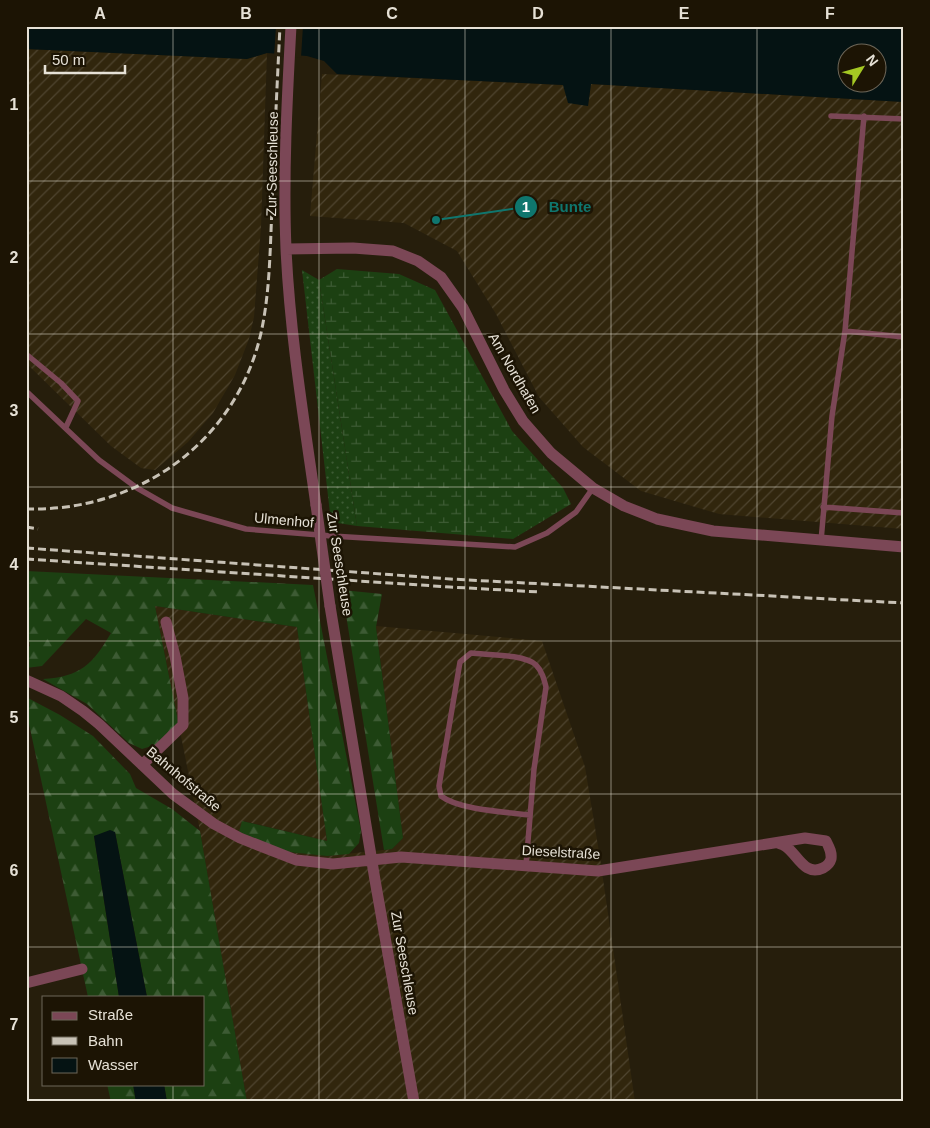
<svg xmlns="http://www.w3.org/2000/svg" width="930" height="1128" viewBox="0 0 930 1128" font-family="Helvetica,sans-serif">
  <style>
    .industrial { fill: url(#industrial-furrows) }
    .grass { fill: url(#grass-dots) }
    .forest { fill: url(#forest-firs) }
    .wetland { fill: url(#wetland-marsh) }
    .water { fill: #051313; fill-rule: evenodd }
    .pier { fill: #261e0c }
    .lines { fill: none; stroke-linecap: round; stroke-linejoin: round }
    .service { stroke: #7b4756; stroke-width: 5.5 }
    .minor { stroke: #7b4756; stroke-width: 11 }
    .rail { stroke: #c8c2b6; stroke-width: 3; stroke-dasharray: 8 4; stroke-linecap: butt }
    .minor-bridge { stroke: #7b4756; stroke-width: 11 }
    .grid { fill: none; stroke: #e6e1d6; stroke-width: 1; stroke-opacity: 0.55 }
    .labels { text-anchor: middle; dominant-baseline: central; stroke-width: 5; stroke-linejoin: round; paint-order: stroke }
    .street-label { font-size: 14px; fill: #e6e1d6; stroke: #1c1404 }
    .leader { fill: none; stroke: #0f766e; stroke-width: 2 }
    .callout-dot { fill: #0f766e; stroke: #1c1404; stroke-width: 2 }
    .mark-label { font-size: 15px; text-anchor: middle; font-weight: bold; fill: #fff }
    .callout-label { font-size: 15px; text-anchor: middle; font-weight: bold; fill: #0f766e; stroke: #1c1404; stroke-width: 5; stroke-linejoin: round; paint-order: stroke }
    .neatline { fill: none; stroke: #e6e1d6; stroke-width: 2 }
    .grid-label { font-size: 16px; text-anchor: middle; font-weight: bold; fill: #e6e1d6 }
  </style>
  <defs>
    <pattern id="industrial-furrows" width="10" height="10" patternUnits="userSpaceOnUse" patternTransform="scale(1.25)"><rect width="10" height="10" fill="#31260d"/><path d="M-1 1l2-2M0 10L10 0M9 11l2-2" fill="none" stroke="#4f4530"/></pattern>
    <pattern id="grass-dots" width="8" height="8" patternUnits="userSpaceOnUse" patternTransform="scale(1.25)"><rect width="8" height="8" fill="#1c4012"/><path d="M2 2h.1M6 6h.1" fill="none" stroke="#3d5b34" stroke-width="1.8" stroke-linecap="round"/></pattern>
    <pattern id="forest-firs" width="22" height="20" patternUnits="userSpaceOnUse" patternTransform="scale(1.25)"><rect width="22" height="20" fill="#1c4012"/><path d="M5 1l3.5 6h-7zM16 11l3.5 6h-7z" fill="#3d5b34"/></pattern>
    <pattern id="wetland-marsh" width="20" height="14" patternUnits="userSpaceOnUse" patternTransform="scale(1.25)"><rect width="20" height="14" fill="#1c4012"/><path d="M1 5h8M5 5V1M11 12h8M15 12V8" fill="none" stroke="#3d5b34"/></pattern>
  </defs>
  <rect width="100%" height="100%" fill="#261e0c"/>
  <!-- industrial -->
  <path class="industrial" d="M26,49L247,59L267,53L261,227L254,317L249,339L235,375L213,413L188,442L155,470L141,468L111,446L26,363Z
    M322,74L564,85L588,106L591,84L904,102V529L719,514L641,491L583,447L539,397L496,314L457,251L404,223L310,216Z
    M155,606L297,627L327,841L243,821L289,852L327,856L392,849L403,838L376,626L542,641L585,767L600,858L635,1102H247L200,831Z"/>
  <!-- grass -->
  <path class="grass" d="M302,270L319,280L357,526L331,522Z"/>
  <!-- forest -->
  <path class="forest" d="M26,571L313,585L361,831L359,843L349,854L327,856L289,852L239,832L242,821L327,841L297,627L155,606L179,726L155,745L142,749L129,743L87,704L43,679C80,677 93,664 111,633L86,619L42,666L26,668V648L30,646L26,625Z
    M342,590L382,594L376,627L403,838L392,849L384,850Z
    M26,697L60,715L93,736L130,774L136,788L172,809L200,831L247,1102H167L164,1084H204V997H147L115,832L94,836L119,997H88L26,710Z
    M107,1084H133L136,1102H111Z"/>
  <!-- wetland -->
  <path class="wetland" d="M337,269L399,274L435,290L512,431L563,488L571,504L513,539L357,526L319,280Z"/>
  <!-- water -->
  <path class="water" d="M26,26H904V102L591,84L588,106L568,103L563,85L337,74L324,61L307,56L267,53L247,59L26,49ZM848,52H878V82H848Z
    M110,830L115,832L147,997H119L94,836Z
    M133,1084H164L167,1102H136Z"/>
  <!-- pier -->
  <path class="pier" d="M276,26H303L301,58L274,56Z"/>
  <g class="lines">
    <!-- service -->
    <path class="service" d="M831,116L904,119
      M845,331L864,116
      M26,354L61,383L78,401L66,427
      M26,391L99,460L137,488L172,508L246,529L332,536L515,547L547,533L576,512L593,488
      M823,507L904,513
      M821,541L832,416L845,331L904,337
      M526,865L534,769L546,687C544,679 542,671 536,665C524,654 487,655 471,653L460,662L439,786L441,796C459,810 506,812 530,815"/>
    <!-- minor -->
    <path class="minor" d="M291,26C287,100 283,175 286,249C290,335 304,420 316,505
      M286,249L353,248L393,251L418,261L441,277L463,308L504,390L523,421L551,453L593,488L624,506L657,519L713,531L904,547
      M330,606L375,880L414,1102
      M26,680L61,696L83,711L99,724L173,794L214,824L240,838L296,860L333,864L401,857L598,871L805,838L826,841C829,847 832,852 831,859C830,863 827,866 823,868C804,877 797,853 785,846C783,844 780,844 778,843
      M142,765L183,725V698L175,656L166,622
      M26,983L82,969"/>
    <!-- rail -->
    <path class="rail" d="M26,509C137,512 236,443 261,333C270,292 270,249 272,208C274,148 277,87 280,26
      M26,527L38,529
      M26,548L450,579L904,603
      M26,559L450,587L540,592"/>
    <!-- minor-bridge -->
    <path class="minor-bridge" d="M316,505L330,606"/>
  </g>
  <!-- grid -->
  <path class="grid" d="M173,26V997M319,26V1102M465,26V1102M611,26V1102M757,26V1102M26,181H904M26,334H904M26,487H904M26,641H904M26,794H904M26,947H904M173,1084V1102"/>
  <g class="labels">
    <!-- street labels -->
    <g class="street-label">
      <text transform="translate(272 164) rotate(-89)">Zur Seeschleuse</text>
      <text transform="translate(515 373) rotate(60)">Am Nordhafen</text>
      <text transform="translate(284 520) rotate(5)">Ulmenhof</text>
      <text transform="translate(340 564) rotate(81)">Zur Seeschleuse</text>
      <text transform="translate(184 779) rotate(40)">Bahnhofstraße</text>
      <text transform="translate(561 852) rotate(3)">Dieselstraße</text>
      <text transform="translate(405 963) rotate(80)">Zur Seeschleuse</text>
    </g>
  </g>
  <!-- callouts -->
  <path class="leader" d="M436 220L526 207"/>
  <g class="callout-dot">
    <circle cx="436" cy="220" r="5"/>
    <circle cx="526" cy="207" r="12"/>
  </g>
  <g class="mark-label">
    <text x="526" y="212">1</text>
  </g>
  <g class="callout-label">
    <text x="570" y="212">Bunte</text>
  </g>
  <!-- border -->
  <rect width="930" height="1128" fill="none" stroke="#1c1404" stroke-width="55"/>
  <!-- legend -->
  <rect x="42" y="996" width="162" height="90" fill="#1c1404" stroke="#6d6658"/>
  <rect x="52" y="1012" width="25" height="8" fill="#7b4756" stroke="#6d6658"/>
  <text x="88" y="1020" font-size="15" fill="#e6e1d6">Straße</text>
  <rect x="52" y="1037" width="25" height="8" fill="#c8c2b6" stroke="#6d6658"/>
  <text x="88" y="1046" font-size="15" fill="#e6e1d6">Bahn</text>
  <rect x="52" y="1058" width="25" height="15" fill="#051313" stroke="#6d6658"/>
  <text x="88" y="1070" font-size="15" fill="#e6e1d6">Wasser</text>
  <!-- north arrow -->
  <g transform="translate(862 68) rotate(53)"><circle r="24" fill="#1c1404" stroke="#6d6658"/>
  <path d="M0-4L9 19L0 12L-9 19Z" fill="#a5c823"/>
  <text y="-8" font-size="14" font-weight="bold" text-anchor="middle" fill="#e6e1d6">N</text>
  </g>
  <!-- scale -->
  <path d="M45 65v8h80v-8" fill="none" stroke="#e6e1d6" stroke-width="2.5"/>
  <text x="52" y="65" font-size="15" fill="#e6e1d6" stroke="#1c1404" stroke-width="4" paint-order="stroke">50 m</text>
  <rect x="28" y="28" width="874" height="1072" class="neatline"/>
  <g class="grid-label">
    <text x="100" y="19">A</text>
    <text x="246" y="19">B</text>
    <text x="392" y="19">C</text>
    <text x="538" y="19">D</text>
    <text x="684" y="19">E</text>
    <text x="830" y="19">F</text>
    <text x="14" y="110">1</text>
    <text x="14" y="263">2</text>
    <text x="14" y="416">3</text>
    <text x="14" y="570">4</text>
    <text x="14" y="723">5</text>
    <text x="14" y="876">6</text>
    <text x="14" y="1030">7</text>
  </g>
</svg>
